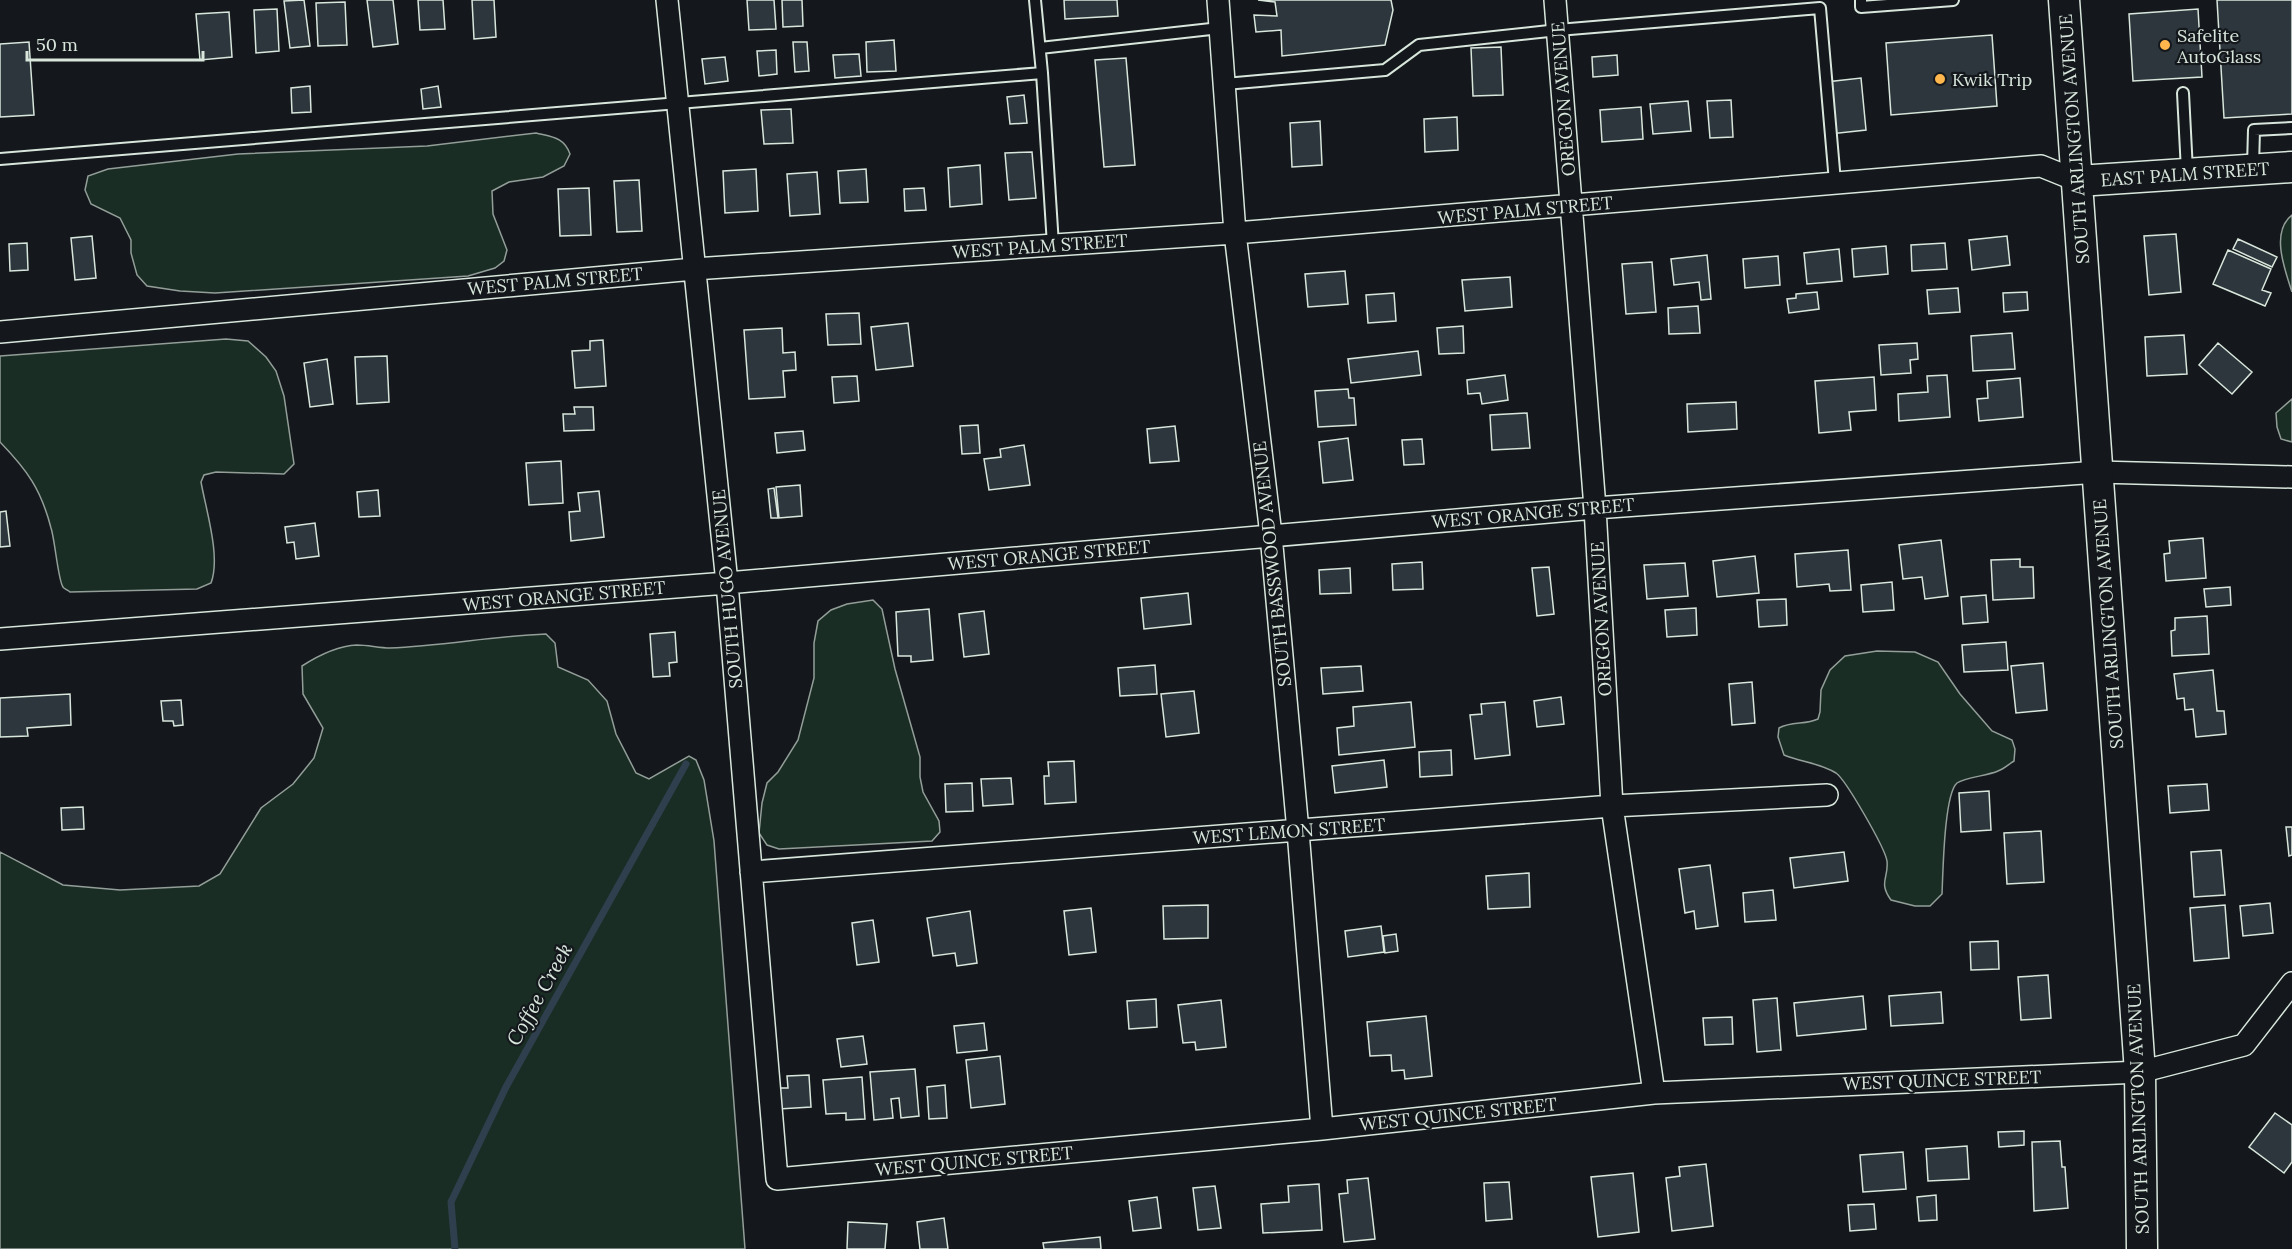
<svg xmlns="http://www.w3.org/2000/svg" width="2292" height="1249" viewBox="0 0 2292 1249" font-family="Lora,serif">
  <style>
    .green { fill: #1a2d24; stroke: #939e99; stroke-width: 1.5 }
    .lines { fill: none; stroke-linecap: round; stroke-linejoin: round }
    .stream { stroke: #2f3f4d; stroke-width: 7 }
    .building { fill: #2c363c; stroke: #d8e6dc; stroke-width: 1.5 }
    .lane-casing { stroke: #d8e6dc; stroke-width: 14 }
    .street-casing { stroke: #d8e6dc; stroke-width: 24 }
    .secondary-casing { stroke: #d8e6dc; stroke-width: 33 }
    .lane { stroke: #14181c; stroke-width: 10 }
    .street { stroke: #14181c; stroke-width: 21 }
    .secondary { stroke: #14181c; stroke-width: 30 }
    .poi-dot { fill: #ffb74d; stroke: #14181c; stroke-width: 2 }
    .labels { text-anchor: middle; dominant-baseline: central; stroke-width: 4.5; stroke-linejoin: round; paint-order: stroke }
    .poi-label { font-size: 18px; fill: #d8e6dc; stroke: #14181c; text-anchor: start }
    .street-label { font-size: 18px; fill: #d8e6dc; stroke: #14181c }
    .water-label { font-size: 20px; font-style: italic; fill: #d8e6dc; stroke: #14181c }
  </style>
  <rect width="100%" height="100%" fill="#14181c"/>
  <!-- green -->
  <path class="green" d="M536,133C552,137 564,137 570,154L564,166L543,177L509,182L492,191L493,214L507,250L504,261L495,268L468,276L215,293L180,291L147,286L137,275L131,253V240L120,218L91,204L85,190L88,176L108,169L238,154L427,146Z
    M2292,215V292C2285,270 2270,232 2292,215Z
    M226,339L248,341L266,357L276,371L284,396L294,464L284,474L216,472L204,475L201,482C206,510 221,557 211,583L197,589L70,592C69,591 63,588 63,587C58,580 55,540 51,528C41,489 27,470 0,442V356Z
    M2292,399V442L2281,439L2277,427L2276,413Z
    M873,600L882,609L895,669L920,757V777L923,792L939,821L940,832L932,841L779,849L767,845L759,833L762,803L767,783L778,772L798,740L814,678V643L818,621L831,610L847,604Z
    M546,634L555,643L558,667L588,680L607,701L616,734L636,773L649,779L689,756L696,760L704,780L714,841L745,1249H0V852L63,885L120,890L199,886L220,874L261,808L293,784L314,758L323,728L303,694L302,666C319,655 337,646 357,645C368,645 379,648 390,648C442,646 494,636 546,634Z
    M1877,651L1915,652L1938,662L1960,694L1992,731L2012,740L2015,749L2014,761C2009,764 2004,769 1998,771C1987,776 1966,777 1957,783C1944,794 1943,874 1942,894L1930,906H1915L1891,900C1878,882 1889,878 1887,861C1885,848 1846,780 1836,773C1820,763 1801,762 1784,755L1778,737L1779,728C1792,721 1805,725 1818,719L1820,712L1821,690L1830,670L1845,656Z"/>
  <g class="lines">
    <!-- stream -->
    <path class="stream" d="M455,1249L451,1202L506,1087L686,764"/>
  </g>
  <!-- building -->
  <path class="building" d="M304,0L310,46L290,48L284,1Z
    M367,0H393L398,44L373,47Z
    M418,0H443L445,29L420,30Z
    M472,0H494L496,37L474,39Z
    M747,0H774L776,29L749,30Z
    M782,0H802L803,26L783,27Z
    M1064,0H1117L1118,16L1065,19Z
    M1258,0H1391L1393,10L1385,45L1282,56L1281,30L1256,32L1254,15L1277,16L1275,2Z
    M2217,0H2292V114L2224,118Z
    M345,2L347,45L318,46L316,3Z
    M277,9L279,51L256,53L254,10Z
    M2198,9L2202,77L2133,81L2129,14Z
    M229,12L232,57L200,60L196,14Z
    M1992,35L1997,106L1891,115L1886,43Z
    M894,40L896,71L867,72L866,42Z
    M29,42L34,115L0,117V44Z
    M793,42H807L809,71L795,72Z
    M1501,47L1503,95L1473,96L1471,48Z
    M776,50L777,74L759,76L757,51Z
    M859,54L861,76L835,78L833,55Z
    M1617,55L1618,75L1593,77L1592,57Z
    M725,57L728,81L705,84L702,59Z
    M1126,58L1135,165L1104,167L1095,60Z
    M1861,78L1866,130L1830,134L1826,82Z
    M310,86L311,112L292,113L291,88Z
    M438,86L441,107L423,109L421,89Z
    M1024,95L1027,123L1010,124L1007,97Z
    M1731,100L1733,137L1710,138L1707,101Z
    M1688,101L1691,131L1653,134L1650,104Z
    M1641,107L1643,139L1602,142L1600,110Z
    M791,109L793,143L764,144L761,110Z
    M1457,117L1458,150L1425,152L1424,119Z
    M1320,121L1322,165L1292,167L1290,123Z
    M1032,152L1036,198L1009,200L1005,153Z
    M980,165L982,204L950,207L948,168Z
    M756,169L758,211L725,213L723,171Z
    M866,169L868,202L840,203L838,171Z
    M817,172L820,214L790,216L787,174Z
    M639,180L642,231L617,232L614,181Z
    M589,188L591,235L560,236L558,189Z
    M924,188L926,210L905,211L904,189Z
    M2176,234L2181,292L2149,295L2144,236Z
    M92,236L96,278L75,280L71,238Z
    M2007,236L2010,265L1972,270L1969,240Z
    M2238,239L2277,257L2272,267L2233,249Z
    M27,243L28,270L10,271L9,244Z
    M1945,243L1947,269L1912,271L1911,245Z
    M1886,246L1888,274L1854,277L1852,249Z
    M1839,249L1842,281L1807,284L1804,253Z
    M2228,250L2271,269L2262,290L2271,293L2265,306L2213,284Z
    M1707,255L1711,299L1701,300L1699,282L1674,285L1671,259Z
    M1778,256L1780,285L1745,288L1743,259Z
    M1652,262L1656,312L1626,314L1622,264Z
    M1345,271L1348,304L1308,307L1305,274Z
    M1510,277L1512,307L1465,311L1462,280Z
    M1958,288L1960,312L1929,314L1927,290Z
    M1817,292L1819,309L1789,313L1787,299L1796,298V294Z
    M2027,292L2028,310L2004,312L2003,293Z
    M1394,293L1396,321L1368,323L1366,295Z
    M1698,306L1700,333L1669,334L1668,308Z
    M859,313L861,344L828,345L826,314Z
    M908,323L913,366L876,370L871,327Z
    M1463,326L1464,353L1439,354L1437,328Z
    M782,328L783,353L795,352L796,370L783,371L785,397L749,399L744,330Z
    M2012,333L2015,369L1973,371L1971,336Z
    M2184,335L2187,374L2147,376L2145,337Z
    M603,340L606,386L575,388L572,351L590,350V341Z
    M1917,343L1918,359L1910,360L1911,373L1881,375L1879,345Z
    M2218,343L2252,372L2232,394L2199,365Z
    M1418,351L1421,375L1351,383L1348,359Z
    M387,356L389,402L357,404L355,357Z
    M327,359L333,404L310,407L304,363Z
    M1505,375L1508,400L1482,404L1480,393L1468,394L1467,380Z
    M1947,375L1950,417L1899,421L1898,394L1928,392L1927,376Z
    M857,376L859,401L834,403L832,377Z
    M1874,377L1876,410L1849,412L1851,430L1819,433L1815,381Z
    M2020,378L2023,417L1979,421L1977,399L1988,398L1987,381Z
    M1348,389L1349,398H1354L1356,425L1318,427L1315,391Z
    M1736,402L1737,429L1688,432L1687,404Z
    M574,407H593L594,430L564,431L563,414H575Z
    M1527,413L1530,448L1492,450L1490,415Z
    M978,425L980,453L962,454L960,426Z
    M1175,426L1179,461L1150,463L1147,429Z
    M803,431L805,450L777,453L775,433Z
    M1348,438L1353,480L1323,483L1319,442Z
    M1422,439L1424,464L1404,465L1402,440Z
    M1024,445L1030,485L989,490L984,459L1001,457L1000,449Z
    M561,461L563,503L529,505L526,463Z
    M800,485L802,516L779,518L776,487Z
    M774,488L778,518H771L768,489Z
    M378,490L380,516L359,517L357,492Z
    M599,491L604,537L571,541L569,512L580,511L578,493Z
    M6,511L10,546L0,547V512Z
    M315,523L319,556L296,559L294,542L287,543L285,527Z
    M2203,538L2206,578L2166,581L2164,554L2170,553L2169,541Z
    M1941,540L1948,596L1925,599L1922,577L1903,579L1899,545Z
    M1848,550L1851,590L1830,591L1829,584L1797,587L1795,554Z
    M1755,556L1759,593L1717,597L1713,561Z
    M2020,559V567H2033L2034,598L1993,600L1991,560Z
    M1422,562L1423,589L1393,590L1392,564Z
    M1685,563L1688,596L1647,599L1644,565Z
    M1549,567L1554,614L1537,616L1532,568Z
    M1350,568L1351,593L1320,594L1319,570Z
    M1892,582L1894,610L1863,612L1861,585Z
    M2230,587L2231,605L2206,607L2204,589Z
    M1188,593L1191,624L1144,629L1141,598Z
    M1986,595L1988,622L1963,624L1961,597Z
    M1786,599L1787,625L1759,627L1757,600Z
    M1696,608L1697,635L1667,637L1665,610Z
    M929,609L933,660L911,662V656H898L896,612Z
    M984,611L989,654L964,657L959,614Z
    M2207,616L2209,654L2172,656L2171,631L2175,630V618Z
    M675,632L677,662L669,663L670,676L653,677L650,634Z
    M2006,642L2008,670L1964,672L1962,645Z
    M2043,663L2047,710L2016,713L2011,666Z
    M1155,665L1157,694L1120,696L1118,668Z
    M1361,666L1363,691L1323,694L1321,668Z
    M2213,670L2217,711H2224L2226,734L2196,737L2193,709L2185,710L2184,698L2177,699L2174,674Z
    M1752,682L1755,723L1732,725L1729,684Z
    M1194,691L1199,733L1166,737L1161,694Z
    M70,694L71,725L27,728L28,736L0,737V698Z
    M1561,697L1564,724L1537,727L1534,701Z
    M181,700L183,725L174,726L173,721H163L161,701Z
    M1411,702L1415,747L1339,755L1337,728L1354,726L1353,707Z
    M1505,702L1510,755L1475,759L1470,715L1482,714L1481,704Z
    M1451,750L1452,775L1420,777L1419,752Z
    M1384,760L1387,787L1335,793L1332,766Z
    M1074,761L1076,802L1045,804L1044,776H1049L1048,762Z
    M1011,778L1013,804L983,806L981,779Z
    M972,783L973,811L946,812L945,784Z
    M2207,784L2209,810L2170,813L2168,786Z
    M1989,791L1991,830L1961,832L1959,793Z
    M83,807L84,829L62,830L61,808Z
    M2286,827H2292V855L2289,856Z
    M2041,831L2044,882L2007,884L2004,833Z
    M2221,850L2225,895L2194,897L2191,852Z
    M1844,852L1848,881L1794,888L1790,858Z
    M1710,865L1718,926L1696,929L1694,911L1685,913L1679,869Z
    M1529,873L1530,907L1488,909L1486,876Z
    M1773,890L1776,920L1745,922L1743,893Z
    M2270,903L2273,933L2243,936L2240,906Z
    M1208,905V938L1164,939L1163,906Z
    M2225,905L2229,958L2194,961L2190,908Z
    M1091,908L1096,952L1069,955L1064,911Z
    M970,911L977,963L957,966L955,953L933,956L927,918Z
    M873,920L879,962L857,965L852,923Z
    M1381,926L1384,952L1348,957L1345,931Z
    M1396,934L1398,951L1385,953L1383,936Z
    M1998,941L1999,969L1971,970L1970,942Z
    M2048,975L2051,1018L2021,1020L2018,977Z
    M1941,992L1943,1023L1891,1026L1889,996Z
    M1863,996L1866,1029L1797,1036L1794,1003Z
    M1777,998L1781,1050L1757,1052L1753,1000Z
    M1156,999L1157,1027L1129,1029L1127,1001Z
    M1221,1000L1226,1047L1196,1050L1195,1042L1183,1043L1178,1005Z
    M1426,1016L1432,1076L1405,1079L1404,1070L1392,1071L1391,1055L1370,1056L1367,1022Z
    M1732,1017L1733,1044L1705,1045L1703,1018Z
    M984,1023L987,1050L957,1053L954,1026Z
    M863,1036L867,1064L841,1067L837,1039Z
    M1000,1056L1005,1104L971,1108L966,1060Z
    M915,1069L919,1116L901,1118L899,1098L891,1099L893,1118L874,1120L870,1072Z
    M809,1075L811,1107L779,1109L778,1088H788L787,1076Z
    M862,1077L865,1119L846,1120V1113L826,1114L823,1080Z
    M945,1085L947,1118L929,1119L927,1087Z
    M2275,1113L2292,1125V1162L2284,1173L2249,1147Z
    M2024,1131V1145L1999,1147L1998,1132Z
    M2060,1141L2062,1167H2065L2068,1208L2034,1211L2032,1142Z
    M1967,1146L1969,1179L1928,1181L1926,1149Z
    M1903,1152L1906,1189L1863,1192L1860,1155Z
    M1706,1164L1713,1226L1672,1231L1666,1178L1680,1176L1679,1167Z
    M1633,1173L1639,1232L1598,1237L1591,1177Z
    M1368,1178L1375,1239L1344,1242L1339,1194L1348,1193L1347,1180Z
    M1509,1182L1512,1219L1486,1221L1484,1183Z
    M1319,1184L1322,1230L1263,1233L1261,1204L1289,1202L1288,1186Z
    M1215,1186L1221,1228L1198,1230L1193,1188Z
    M1936,1195L1937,1220L1919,1221L1917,1197Z
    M1157,1197L1161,1228L1133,1231L1129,1201Z
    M1874,1204L1876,1229L1850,1231L1848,1205Z
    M944,1218L948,1249H920L917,1222Z
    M848,1222L887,1224L885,1249H847Z
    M1100,1237L1101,1249H1044L1043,1243Z"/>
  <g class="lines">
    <defs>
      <path id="lane" d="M1035,0L1042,73L1053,245
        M1861,0V7L1953,0
        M1040,48L1220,28
        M1225,84L1385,70L1419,45L1558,30L1820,8L1835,182
        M2183,93L2187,171
        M0,159L1042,73
        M2253,166L2254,130L2292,128"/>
      <path id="street" d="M667,0L727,583L777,1179L1322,1129L1654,1093L2140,1072L2244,1045L2292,983
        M1218,0L1235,233L1271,535L1298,831L1322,1129
        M1555,0L1595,508L1612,806L1654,1093
        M0,332L694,269L1235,233L2041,166L2078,181
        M0,639L727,583L1595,508L2098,472L2292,477
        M751,872L1612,806L1827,795"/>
      <path id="secondary" d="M2064,0L2140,1072L2142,1249
        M2078,181L2292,167"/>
    </defs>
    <!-- lane casing -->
    <use href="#lane" class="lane-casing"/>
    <!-- street casing -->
    <use href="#street" class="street-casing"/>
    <!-- secondary casing -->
    <use href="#secondary" class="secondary-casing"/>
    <!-- lane -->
    <use href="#lane" class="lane"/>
    <!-- street -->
    <use href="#street" class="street"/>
    <!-- secondary -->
    <use href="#secondary" class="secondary"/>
  </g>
  <!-- markers -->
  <g class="poi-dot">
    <circle cx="2165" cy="45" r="6"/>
    <circle cx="1940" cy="79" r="6"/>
  </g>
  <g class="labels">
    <!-- poi labels -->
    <g class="poi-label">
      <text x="2177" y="35">Safelite<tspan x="2177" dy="21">AutoGlass</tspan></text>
      <text x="1952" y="79">Kwik Trip</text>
    </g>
    <!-- street labels -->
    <g class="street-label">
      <text transform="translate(1563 99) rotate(-94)">OREGON AVENUE</text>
      <text transform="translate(2074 139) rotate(-94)">SOUTH ARLINGTON AVENUE</text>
      <text transform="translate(2185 174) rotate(-4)">EAST PALM STREET</text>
      <text transform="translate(1525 210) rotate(-5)">WEST PALM STREET</text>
      <text transform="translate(1040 246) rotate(-4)">WEST PALM STREET</text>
      <text transform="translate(555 281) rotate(-5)">WEST PALM STREET</text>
      <text transform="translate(1533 513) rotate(-5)">WEST ORANGE STREET</text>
      <text transform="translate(1049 555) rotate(-5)">WEST ORANGE STREET</text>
      <text transform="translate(1272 564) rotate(-96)">SOUTH BASSWOOD AVENUE</text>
      <text transform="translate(727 589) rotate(-95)">SOUTH HUGO AVENUE</text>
      <text transform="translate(564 596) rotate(-5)">WEST ORANGE STREET</text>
      <text transform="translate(1601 619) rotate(-93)">OREGON AVENUE</text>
      <text transform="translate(2108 624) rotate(-94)">SOUTH ARLINGTON AVENUE</text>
      <text transform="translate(1289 831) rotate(-4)">WEST LEMON STREET</text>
      <text transform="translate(1942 1080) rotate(-2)">WEST QUINCE STREET</text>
      <text transform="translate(2138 1109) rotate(-92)">SOUTH ARLINGTON AVENUE</text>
      <text transform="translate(1458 1114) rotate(-6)">WEST QUINCE STREET</text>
      <text transform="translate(974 1161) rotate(-5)">WEST QUINCE STREET</text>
    </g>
    <!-- water labels -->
    <g class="water-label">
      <text transform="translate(539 994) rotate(-61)">Coffee Creek</text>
    </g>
  </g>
  <!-- scale -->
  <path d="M27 51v9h176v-9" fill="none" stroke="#d8e6dc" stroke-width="3"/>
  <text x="36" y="51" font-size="18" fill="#d8e6dc" stroke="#14181c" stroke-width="4.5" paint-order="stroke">50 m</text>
</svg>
